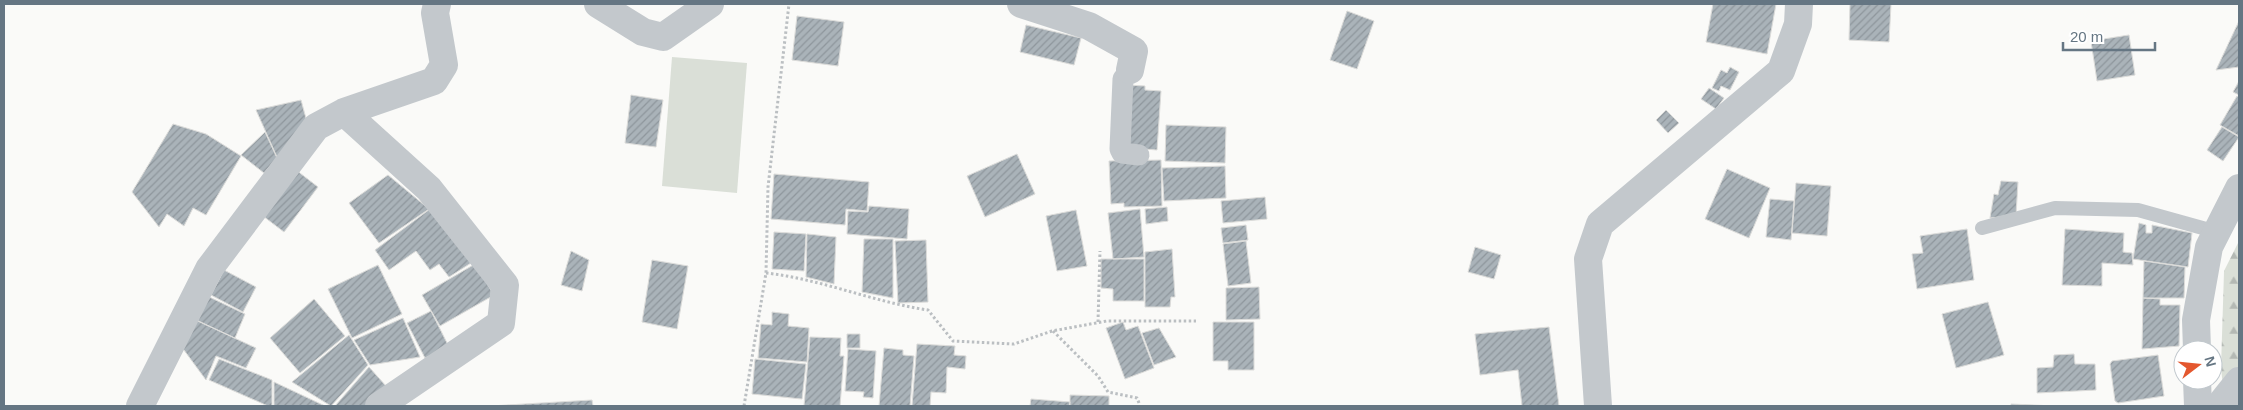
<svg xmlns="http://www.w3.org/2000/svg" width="2243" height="410" viewBox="0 0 2243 410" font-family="Helvetica,sans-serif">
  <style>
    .forest { fill: url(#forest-firs) }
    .pitch { fill: #dadfd7 }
    .building { fill: url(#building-hatch); stroke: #dcdcda }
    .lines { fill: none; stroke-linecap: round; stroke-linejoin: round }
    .path { stroke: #bbbfc2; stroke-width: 3; stroke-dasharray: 2.5 2.5; stroke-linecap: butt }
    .service { stroke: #c3c8cc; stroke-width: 14 }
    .pedestrian { stroke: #c3c8cc; stroke-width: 21 }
    .minor { stroke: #c3c8cc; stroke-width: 28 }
    .tertiary { stroke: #c3c8cc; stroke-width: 28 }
  </style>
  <defs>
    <pattern id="forest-firs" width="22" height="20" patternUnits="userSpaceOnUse" patternTransform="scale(1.25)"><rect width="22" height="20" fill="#dadfd7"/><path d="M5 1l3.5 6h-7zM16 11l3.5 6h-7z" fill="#b4b9b4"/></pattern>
    <pattern id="building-hatch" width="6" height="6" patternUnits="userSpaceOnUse" patternTransform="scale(1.25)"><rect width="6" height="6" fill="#aab3b9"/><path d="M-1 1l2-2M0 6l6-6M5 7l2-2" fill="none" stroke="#8e969c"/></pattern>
  </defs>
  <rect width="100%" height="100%" fill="#fafaf8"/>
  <!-- forest -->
  <path class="forest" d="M2239,241V406H2225L2221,368L2224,271Z"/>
  <!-- pitch -->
  <path class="pitch" d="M672,57L747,63L737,193L662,186Z"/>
  <!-- building -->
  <path class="building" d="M1713,4H1776L1767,54L1706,42Z
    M1850,4H1891L1889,42L1849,40Z
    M1347,11L1374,21L1357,69L1330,60Z
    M797,16L844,22L838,66L792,60Z
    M2239,21V67L2216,70Z
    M1026,25L1081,38L1074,65L1020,52Z
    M2129,35L2135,75L2097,81L2091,41Z
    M1730,67L1739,72L1730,90L1721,86L1719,91L1712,88L1721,70L1727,73Z
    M2239,81V95L2233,92Z
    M1127,85L1145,86V90L1161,91L1157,150L1122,147Z
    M1709,88L1724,98L1716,109L1701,99Z
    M631,95L663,100L656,147L625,143Z
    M2237,96L2239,97V136L2220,125Z
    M301,100L307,122L277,157L256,110Z
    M1666,110L1679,123L1668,133L1656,120Z
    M173,124L206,134L241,156L206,215L193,208L184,226L167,214L159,227L132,192Z
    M1166,125L1226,127L1225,163L1165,161Z
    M2222,127L2239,137L2223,161L2207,150Z
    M265,132L277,158L264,173L241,155Z
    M1017,154L1035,194L985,217L967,176Z
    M1161,160L1162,206L1124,207V203L1111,204L1109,161Z
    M1225,166L1226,198L1164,201L1162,168Z
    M1727,169L1770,188L1749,238L1705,219Z
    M296,170L318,187L284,232L263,216Z
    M774,174L869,182L867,211L846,209L845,225L771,219Z
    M388,175L429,209L379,243L349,203Z
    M2001,181L2018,182L2016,215L1990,218L1994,194L1998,195Z
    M1796,183L1831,186L1827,236L1792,233Z
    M1265,197L1267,219L1223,223L1221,201Z
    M1770,199L1794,201L1791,240L1766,237Z
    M869,206L909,209L907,239L847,234L848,211L868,212Z
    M1167,207L1168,221L1146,224L1145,209Z
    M430,209L471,263L449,277L439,264L430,270L416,251L389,270L375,250Z
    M1140,209L1144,257L1113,259L1108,213Z
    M1076,210L1087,266L1057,271L1046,216Z
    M2139,223L2146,225V233H2152V225L2192,233L2188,267L2133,259Z
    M1246,225L1248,240L1223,243L1221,228Z
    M1967,229L1974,280L1917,289L1912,254L1923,253L1920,236Z
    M2065,229L2124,233L2123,252L2132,253L2133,265L2102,263V286H2100L2062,285Z
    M774,232L806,234L804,271L772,269Z
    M807,234L836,237L834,284L806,277Z
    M864,239H893V298L862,292Z
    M926,240L928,302L898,303L895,241Z
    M1246,241L1251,283L1228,286L1223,244Z
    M1475,247L1501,255L1494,279L1468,272Z
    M1172,249L1175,297H1171L1170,307H1145V252Z
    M571,251L589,260L582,291L561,285Z
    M1101,259H1144V301H1113V289L1101,288Z
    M652,260L688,266L677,329L642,322Z
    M2144,261L2185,267L2184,298H2143Z
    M475,264L494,295L440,326L422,295Z
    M378,265L402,314L352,338L328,289Z
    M224,270L256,287L243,312L211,295Z
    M1259,287L1260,319L1226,320V288Z
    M203,294L245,314L235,338L192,318Z
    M2143,298L2160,299V305H2180L2179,346L2142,349Z
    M314,299L345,336L300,373L270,338Z
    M1988,302L2004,355L1956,368L1942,314Z
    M431,311L449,347L425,358L407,323Z
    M772,312L789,314L788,326L809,328L807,362L758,358L761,324L772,325Z
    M191,318L256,348L246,368L216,356L206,380L181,346Z
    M403,318L420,357L370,365L354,340Z
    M1123,322L1126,330L1138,326L1154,368L1125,379L1106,328Z
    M1213,322H1254V370H1228V361H1213Z
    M1549,327L1559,406H1522L1518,370L1480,375L1475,334Z
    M1159,328L1176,357L1154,365L1142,333Z
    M847,334H860V348H847Z
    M349,335L368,365L331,406L292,382Z
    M810,337L841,338L840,356H844L840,406H804Z
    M917,344L955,346L954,355L966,356L965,369L947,367L946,393L931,392L930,406H912Z
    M884,348L903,350V355L914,356L910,406H879Z
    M848,349L876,351L873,398L863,397L864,392L845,391Z
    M2074,354L2075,364H2095L2096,390L2037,393V368L2053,367L2054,355Z
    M2158,355L2164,396L2118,403L2115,401L2110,364L2112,361Z
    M219,359L272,380V406H268L209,380Z
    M755,359L806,364L802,399L752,394Z
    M369,367L386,386L366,406H335Z
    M274,382L325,406H274Z
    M1070,395L1109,396V406H1070Z
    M1031,399L1070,402L1069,406H1030Z
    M592,400L593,406H490Z
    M2011,404L2055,406H2011Z"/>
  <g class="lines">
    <!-- path -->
    <path class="path" d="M766,273C821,279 873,302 928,310L953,341L1014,344L1052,331L1107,321H1196
      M1098,322L1100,251
      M1053,331L1098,376L1108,392L1137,398L1139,403
      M744,406L766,273L768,187L789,4"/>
    <!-- service -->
    <path class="service" d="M1982,228L2055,208L2138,210L2217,232"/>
    <!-- pedestrian -->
    <path class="pedestrian" d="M1130,70L1123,79L1120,149L1122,153L1139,155"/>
    <!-- minor -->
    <path class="minor" d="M2219,406L2239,381"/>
    <!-- tertiary -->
    <path class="tertiary" d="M598,4L643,32L663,37L710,4
      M1021,4L1089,26L1134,51L1130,70
      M344,112L429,189L505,285L501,323L379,406
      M2197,350L2196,320L2209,247L2239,188
      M2197,380L2198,406
      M140,406L209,269L316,127L344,112L434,81L444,65L435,13L437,4
      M1598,406L1588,259L1600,224L1781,71L1798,24L1799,4"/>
  </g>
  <!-- border -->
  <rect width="2243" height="410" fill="none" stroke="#657683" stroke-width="10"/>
  <!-- north arrow -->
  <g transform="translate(2198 365) rotate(74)"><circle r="24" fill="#ffffff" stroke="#c1c8cd"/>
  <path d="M0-4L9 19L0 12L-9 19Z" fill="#e4572e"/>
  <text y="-8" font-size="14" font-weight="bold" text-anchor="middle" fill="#657683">N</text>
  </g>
  <!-- scale -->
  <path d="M2063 42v8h92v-8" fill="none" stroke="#657683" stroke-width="2.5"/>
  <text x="2070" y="42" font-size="15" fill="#657683" stroke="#ffffff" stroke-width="4" paint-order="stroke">20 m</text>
</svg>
